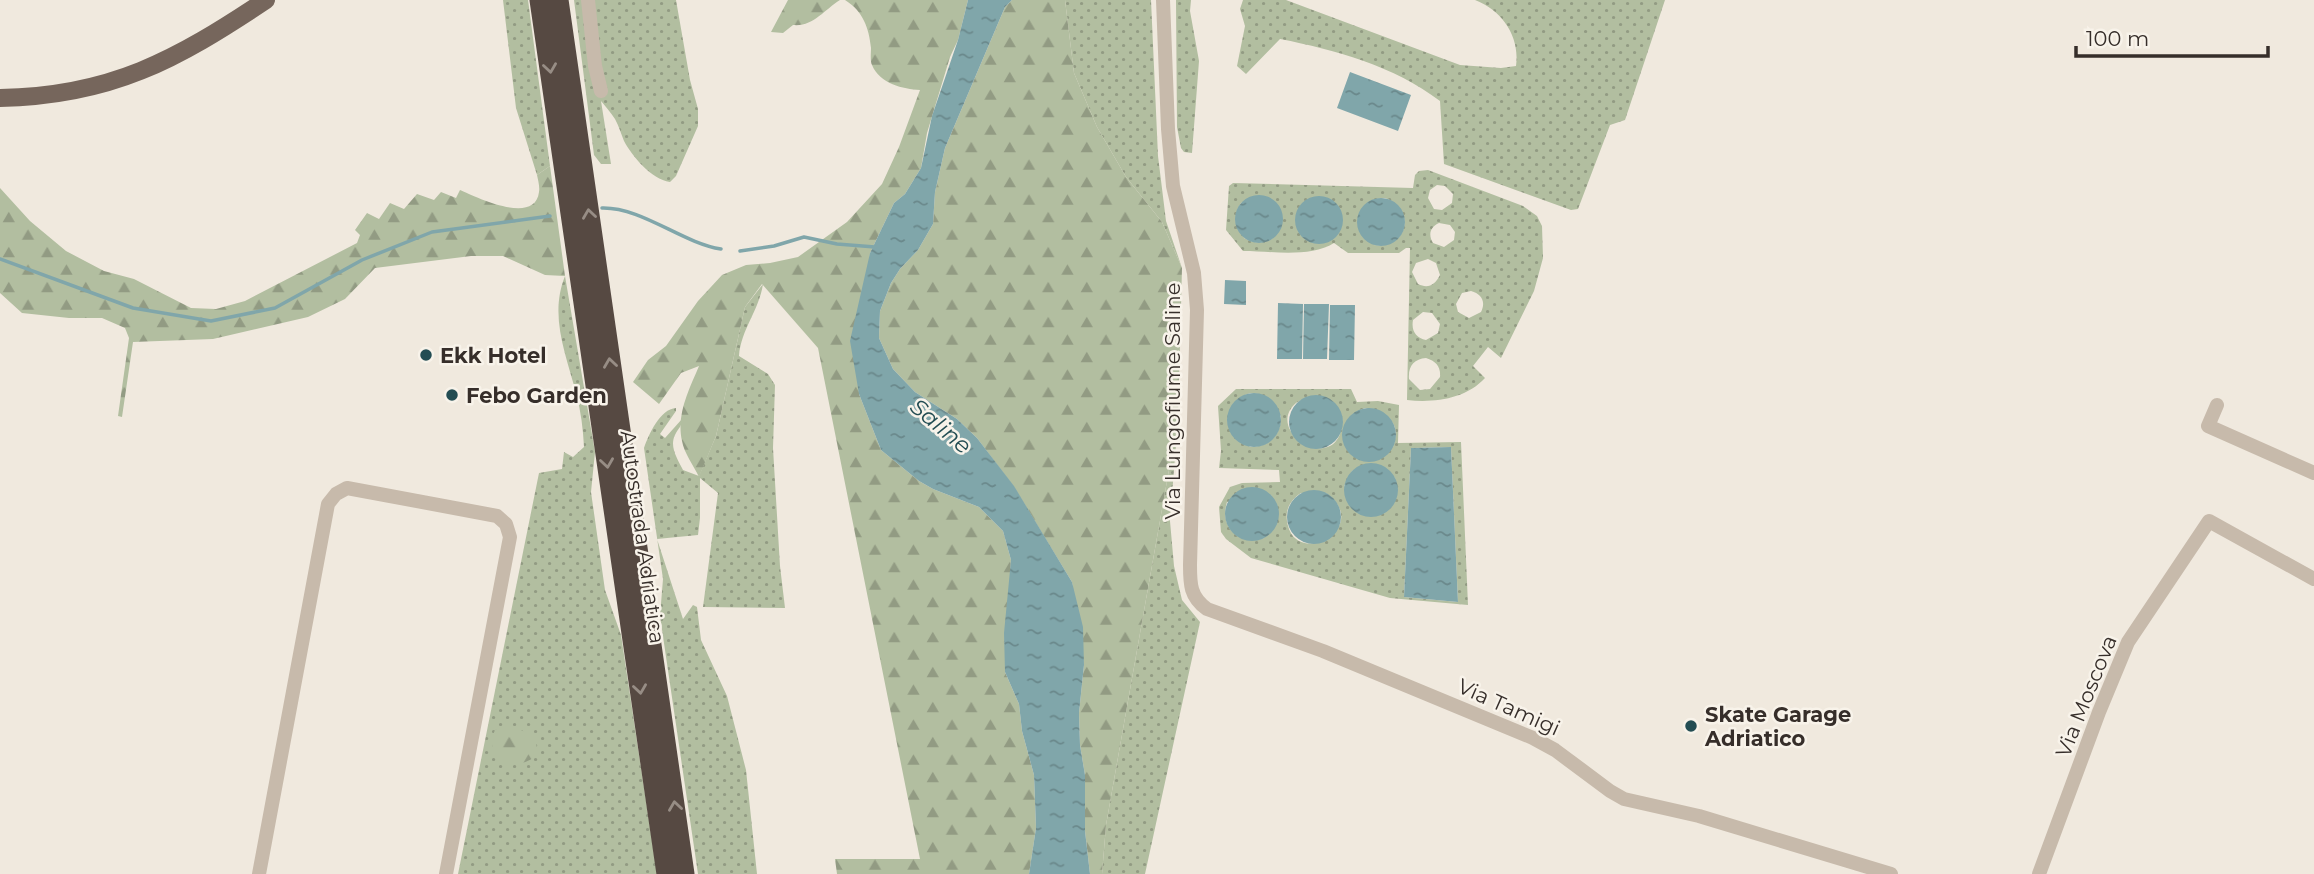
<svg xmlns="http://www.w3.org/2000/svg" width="2314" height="874" viewBox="0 0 2314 874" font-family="Montserrat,sans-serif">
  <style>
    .green { fill: url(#green-dots); fill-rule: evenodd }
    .forest { fill: url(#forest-firs) }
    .water { fill: url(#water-ripples) }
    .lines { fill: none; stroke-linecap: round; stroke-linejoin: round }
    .stream { stroke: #80a6aa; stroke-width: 3.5 }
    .minor { stroke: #c7baab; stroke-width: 14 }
    .major { stroke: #76665c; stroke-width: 18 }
    .highway { stroke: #564942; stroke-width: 21 }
    .oneway { stroke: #978d85 }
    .poi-dot { fill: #234d53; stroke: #f8f3ea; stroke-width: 2.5 }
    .labels { text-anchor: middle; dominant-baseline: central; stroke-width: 5; stroke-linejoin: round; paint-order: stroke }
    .poi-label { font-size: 21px; font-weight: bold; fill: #362e2a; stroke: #f8f3ea; text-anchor: start }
    .street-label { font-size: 21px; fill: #362e2a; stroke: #f8f3ea }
    .water-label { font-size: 23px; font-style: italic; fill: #234d53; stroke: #f8f3ea }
  </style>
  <defs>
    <pattern id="green-dots" width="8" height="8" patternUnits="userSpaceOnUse" patternTransform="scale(1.75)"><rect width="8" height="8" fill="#b2bea0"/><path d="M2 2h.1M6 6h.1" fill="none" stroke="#929b83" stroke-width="1.8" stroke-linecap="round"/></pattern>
    <pattern id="forest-firs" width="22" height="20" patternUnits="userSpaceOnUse" patternTransform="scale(1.75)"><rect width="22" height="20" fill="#b2bea0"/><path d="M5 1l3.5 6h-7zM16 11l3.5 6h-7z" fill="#929b83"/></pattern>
    <pattern id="water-ripples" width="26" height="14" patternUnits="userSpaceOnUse" patternTransform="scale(1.75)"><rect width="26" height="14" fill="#80a6aa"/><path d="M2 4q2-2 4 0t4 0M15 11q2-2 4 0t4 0" fill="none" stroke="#6a888b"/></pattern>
  </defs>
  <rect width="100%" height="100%" fill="#f0e9de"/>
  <!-- green -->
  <path class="green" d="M503,0H528L550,166L537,175L516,108Z
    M574,0H676L690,80L698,109V126L676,176L670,182C651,179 632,156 624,141C621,134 619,126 615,119C611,113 606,107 601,101L611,164H601L594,155Z
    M1065,0H1151L1158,156L1166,221L1182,268L1162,222L1126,177L1097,127L1074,73Z
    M1176,0H1191L1190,11L1199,61L1192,153L1184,152L1181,148L1177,127Z
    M1243,0H1286L1460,65L1501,68L1516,66C1520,37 1503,11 1475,0H1665L1625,120L1610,125L1578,209L1571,210L1444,164L1440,101C1394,66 1336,50 1280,39L1246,74L1237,66L1245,26L1240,9Z
    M1428,170L1523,206L1537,216L1542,226L1543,258L1534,291L1501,358L1488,347L1473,366L1485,378C1466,399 1434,403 1407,400L1410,248H1406L1399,253H1348L1334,243C1310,258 1271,251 1243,251L1226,230L1229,186L1233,183L1413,188L1415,175L1419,171ZM1437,185L1445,186L1453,194L1452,203L1442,210L1434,209L1428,198L1430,190ZM1255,196H1262L1273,238C1263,244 1255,244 1244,238L1237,210L1241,203ZM1385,198C1417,209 1407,250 1374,245L1377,199ZM1439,223L1450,225L1455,232L1454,240L1444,247L1433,243C1428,235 1430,227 1439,223ZM1428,259L1436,263L1440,275C1435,285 1428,289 1418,284L1412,272L1416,263ZM1471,291C1482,294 1486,302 1481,312L1469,318L1458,312L1456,304L1462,293ZM1423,312L1432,313L1440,324L1438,333L1426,340C1416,338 1411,331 1413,320ZM1426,358C1436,361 1441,367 1440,377L1430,389L1420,390L1409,379C1408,366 1414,359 1426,358Z
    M565,276L595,452L591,492L605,590L621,635L657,874H458L539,473L562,469L564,452L573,457L584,447C583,429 581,411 576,393C566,354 549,316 565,276Z
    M763,284C759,311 741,329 739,356L768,374L775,385L773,448L780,566L785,608L703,607L718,493L700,478V518L698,535L657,539L683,619L693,605L697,607L701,640L727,696L746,770L757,874H698L660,616L663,579L644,448C649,434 660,409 676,408V411L660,434L665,438L682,419C682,427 678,428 675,435C669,447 678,460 683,470L699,476L716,436L745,307Z
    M1236,389H1351L1357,402L1378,401L1399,405L1398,443L1461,442L1468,605L1390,598L1251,558L1226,539L1221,532L1219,507L1230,487L1242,483L1280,482L1279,470L1219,468L1221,451L1218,406ZM1250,393L1259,394L1281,416C1281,435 1270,447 1250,447L1228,424C1227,408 1235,398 1250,393ZM1311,396C1328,396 1345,407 1342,426C1335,475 1263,432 1296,403C1300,400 1307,398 1311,396ZM1365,408C1387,416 1402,420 1393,447L1343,439C1342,423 1350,413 1365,408ZM1451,447L1458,602L1404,597L1411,448ZM1366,464H1375L1395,478L1397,494L1390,509L1344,486L1352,471ZM1301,493H1326C1374,527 1294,571 1287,521C1285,508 1292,499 1301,493ZM1271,495L1278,510L1264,538C1239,546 1219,527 1227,502Z
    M1178,419L1170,521L1174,566L1182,600L1200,622L1145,874H1102L1106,825Z"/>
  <!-- forest -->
  <path class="forest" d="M788,0H840C824,10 813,27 793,25L783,33L771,32Z
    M845,0H968L958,40L950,57L927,133L921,168L905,194L894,203L870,253L859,394L881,450L919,481L933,489L979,507L1003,531L1011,560L1005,672L1019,704L1022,731L1034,775L1036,828L1029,874H837L835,859H920L818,348L762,284L745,307L716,436L699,477C694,466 684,453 682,441C676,414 689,390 699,366L681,373L659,404L633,382L648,360L666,346L698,301L722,275L746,265L770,263L798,257L847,222L882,184L899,147L920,90C903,89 880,84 872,65C870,61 871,53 871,48C869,28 863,11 845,0Z
    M1012,0H1065L1074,73L1097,127L1126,177L1162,222L1182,268L1178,419L1106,825L1102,874H1090L1085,831V775L1080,745L1079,713L1084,665L1072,582L1014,487L977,438L957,419L915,392L893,369L879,338L880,311L891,283L900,269L918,250L933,224L935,192L945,148L1005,7Z
    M550,166L565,276L545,275L503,256H471L375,268L345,299L308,317L213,339L133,342L122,417L118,416L129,338L125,328L102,318H69L22,313L0,293V188L30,221L66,251L104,271L134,279L191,308L216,309L245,301L357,243L360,235L355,230L367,213L379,219L390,203L404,209L417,194L434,200L441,192L456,198L460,190C476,197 535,226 539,192C540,187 538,180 537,175Z
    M505,727C524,729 541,735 536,756C513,774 482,759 495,730Z"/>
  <!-- water -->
  <path class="water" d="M968,0H1012L1005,7L945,148L935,192L933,224L918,250L900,269L891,283L880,311L879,338L893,369L915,392L957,419L977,438L1014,486L1072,582L1083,627L1084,665L1079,713L1080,745L1085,775V831L1090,874H1029L1036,828L1034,775L1022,731L1019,704L1005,672L1004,633L1011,560L1003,531L979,507L933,489L919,481L881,450L859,394L850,341L870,253L894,203L905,194L921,168L932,116L958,40Z
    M1350,72L1411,95L1398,131L1337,108Z
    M1235 219a24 24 0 1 1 48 0a24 24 0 1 1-48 0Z
    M1295 220a24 24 0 1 1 48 0a24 24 0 1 1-48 0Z
    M1357 222a24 24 0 1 1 48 0a24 24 0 1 1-48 0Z
    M1225,280L1246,281V305L1224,304Z
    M1278,303L1303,304L1302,359H1277Z
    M1304,304H1329L1327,359H1303Z
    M1330,305H1355L1354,360H1329Z
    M1227 420a27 27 0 1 1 54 0a27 27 0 1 1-54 0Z
    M1289 422a27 27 0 1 1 54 0a27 27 0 1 1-54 0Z
    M1342 435a27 27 0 1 1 54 0a27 27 0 1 1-54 0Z
    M1451,447L1458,602L1404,597L1411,448Z
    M1344 490a27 27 0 1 1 54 0a27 27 0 1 1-54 0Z
    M1225 514a27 27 0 1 1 54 0a27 27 0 1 1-54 0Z
    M1287 517a27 27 0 1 1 54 0a27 27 0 1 1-54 0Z"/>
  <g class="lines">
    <!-- stream -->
    <path class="stream" d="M602,208C642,207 682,243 721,249
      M740,251L774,246L804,237L837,244L875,247
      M0,259L133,308L211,321L275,308L362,260L432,232L550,216"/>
    <!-- minor -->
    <path class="minor" d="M588,0L595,66L601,91
      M1163,0L1168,129L1173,186L1194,273L1197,310L1190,565C1190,584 1190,597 1207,609L1323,651L1533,738L1555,750L1610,791L1624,799L1699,816L1891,874
      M2217,405L2208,426L2314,473
      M259,874L328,504L336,494L347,488L497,516L506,524L510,537L446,874
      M2039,874L2099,712L2128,642L2209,521L2314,579"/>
    <!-- major -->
    <path class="major" d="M0,98C111,96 176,60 266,0"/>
    <!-- highway -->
    <path class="highway" d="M540,0L667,874
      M558,0L684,874"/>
  </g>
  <!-- one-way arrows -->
  <defs><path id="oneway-chevron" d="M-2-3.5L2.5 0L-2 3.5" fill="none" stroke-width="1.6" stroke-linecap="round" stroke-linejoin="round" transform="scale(1.75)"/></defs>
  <g class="oneway">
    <use href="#oneway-chevron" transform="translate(550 68) rotate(82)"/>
    <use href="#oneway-chevron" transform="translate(589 214) rotate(-98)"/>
    <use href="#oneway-chevron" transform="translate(610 363) rotate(-98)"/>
    <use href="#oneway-chevron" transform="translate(607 463) rotate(82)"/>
    <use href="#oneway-chevron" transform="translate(640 689) rotate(82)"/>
    <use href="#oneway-chevron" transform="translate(675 806) rotate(-98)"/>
  </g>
  <!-- markers -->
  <g class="poi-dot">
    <circle cx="426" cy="355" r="7"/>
    <circle cx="452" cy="395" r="7"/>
    <circle cx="1691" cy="726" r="7"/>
  </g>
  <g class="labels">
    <!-- poi labels -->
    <g class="poi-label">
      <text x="440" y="355">Ekk Hotel</text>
      <text x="466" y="395">Febo Garden</text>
      <text x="1705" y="714">Skate Garage<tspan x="1705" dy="24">Adriatico</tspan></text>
    </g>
    <!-- street labels -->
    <g class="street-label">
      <text transform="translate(1172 401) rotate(-90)">Via Lungofiume Saline</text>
      <text transform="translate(643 537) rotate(82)">Autostrada Adriatica</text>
      <text transform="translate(2086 696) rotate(-68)">Via Moscova</text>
      <text transform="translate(1509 707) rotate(24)">Via Tamigi</text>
    </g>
    <!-- water labels -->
    <g class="water-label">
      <text transform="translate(941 426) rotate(40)">Saline</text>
    </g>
  </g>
  <!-- scale -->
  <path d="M2076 46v10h192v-10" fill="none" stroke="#362e2a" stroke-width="3.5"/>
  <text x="2086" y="46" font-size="21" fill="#362e2a" stroke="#f8f3ea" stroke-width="5" paint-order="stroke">100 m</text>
</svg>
